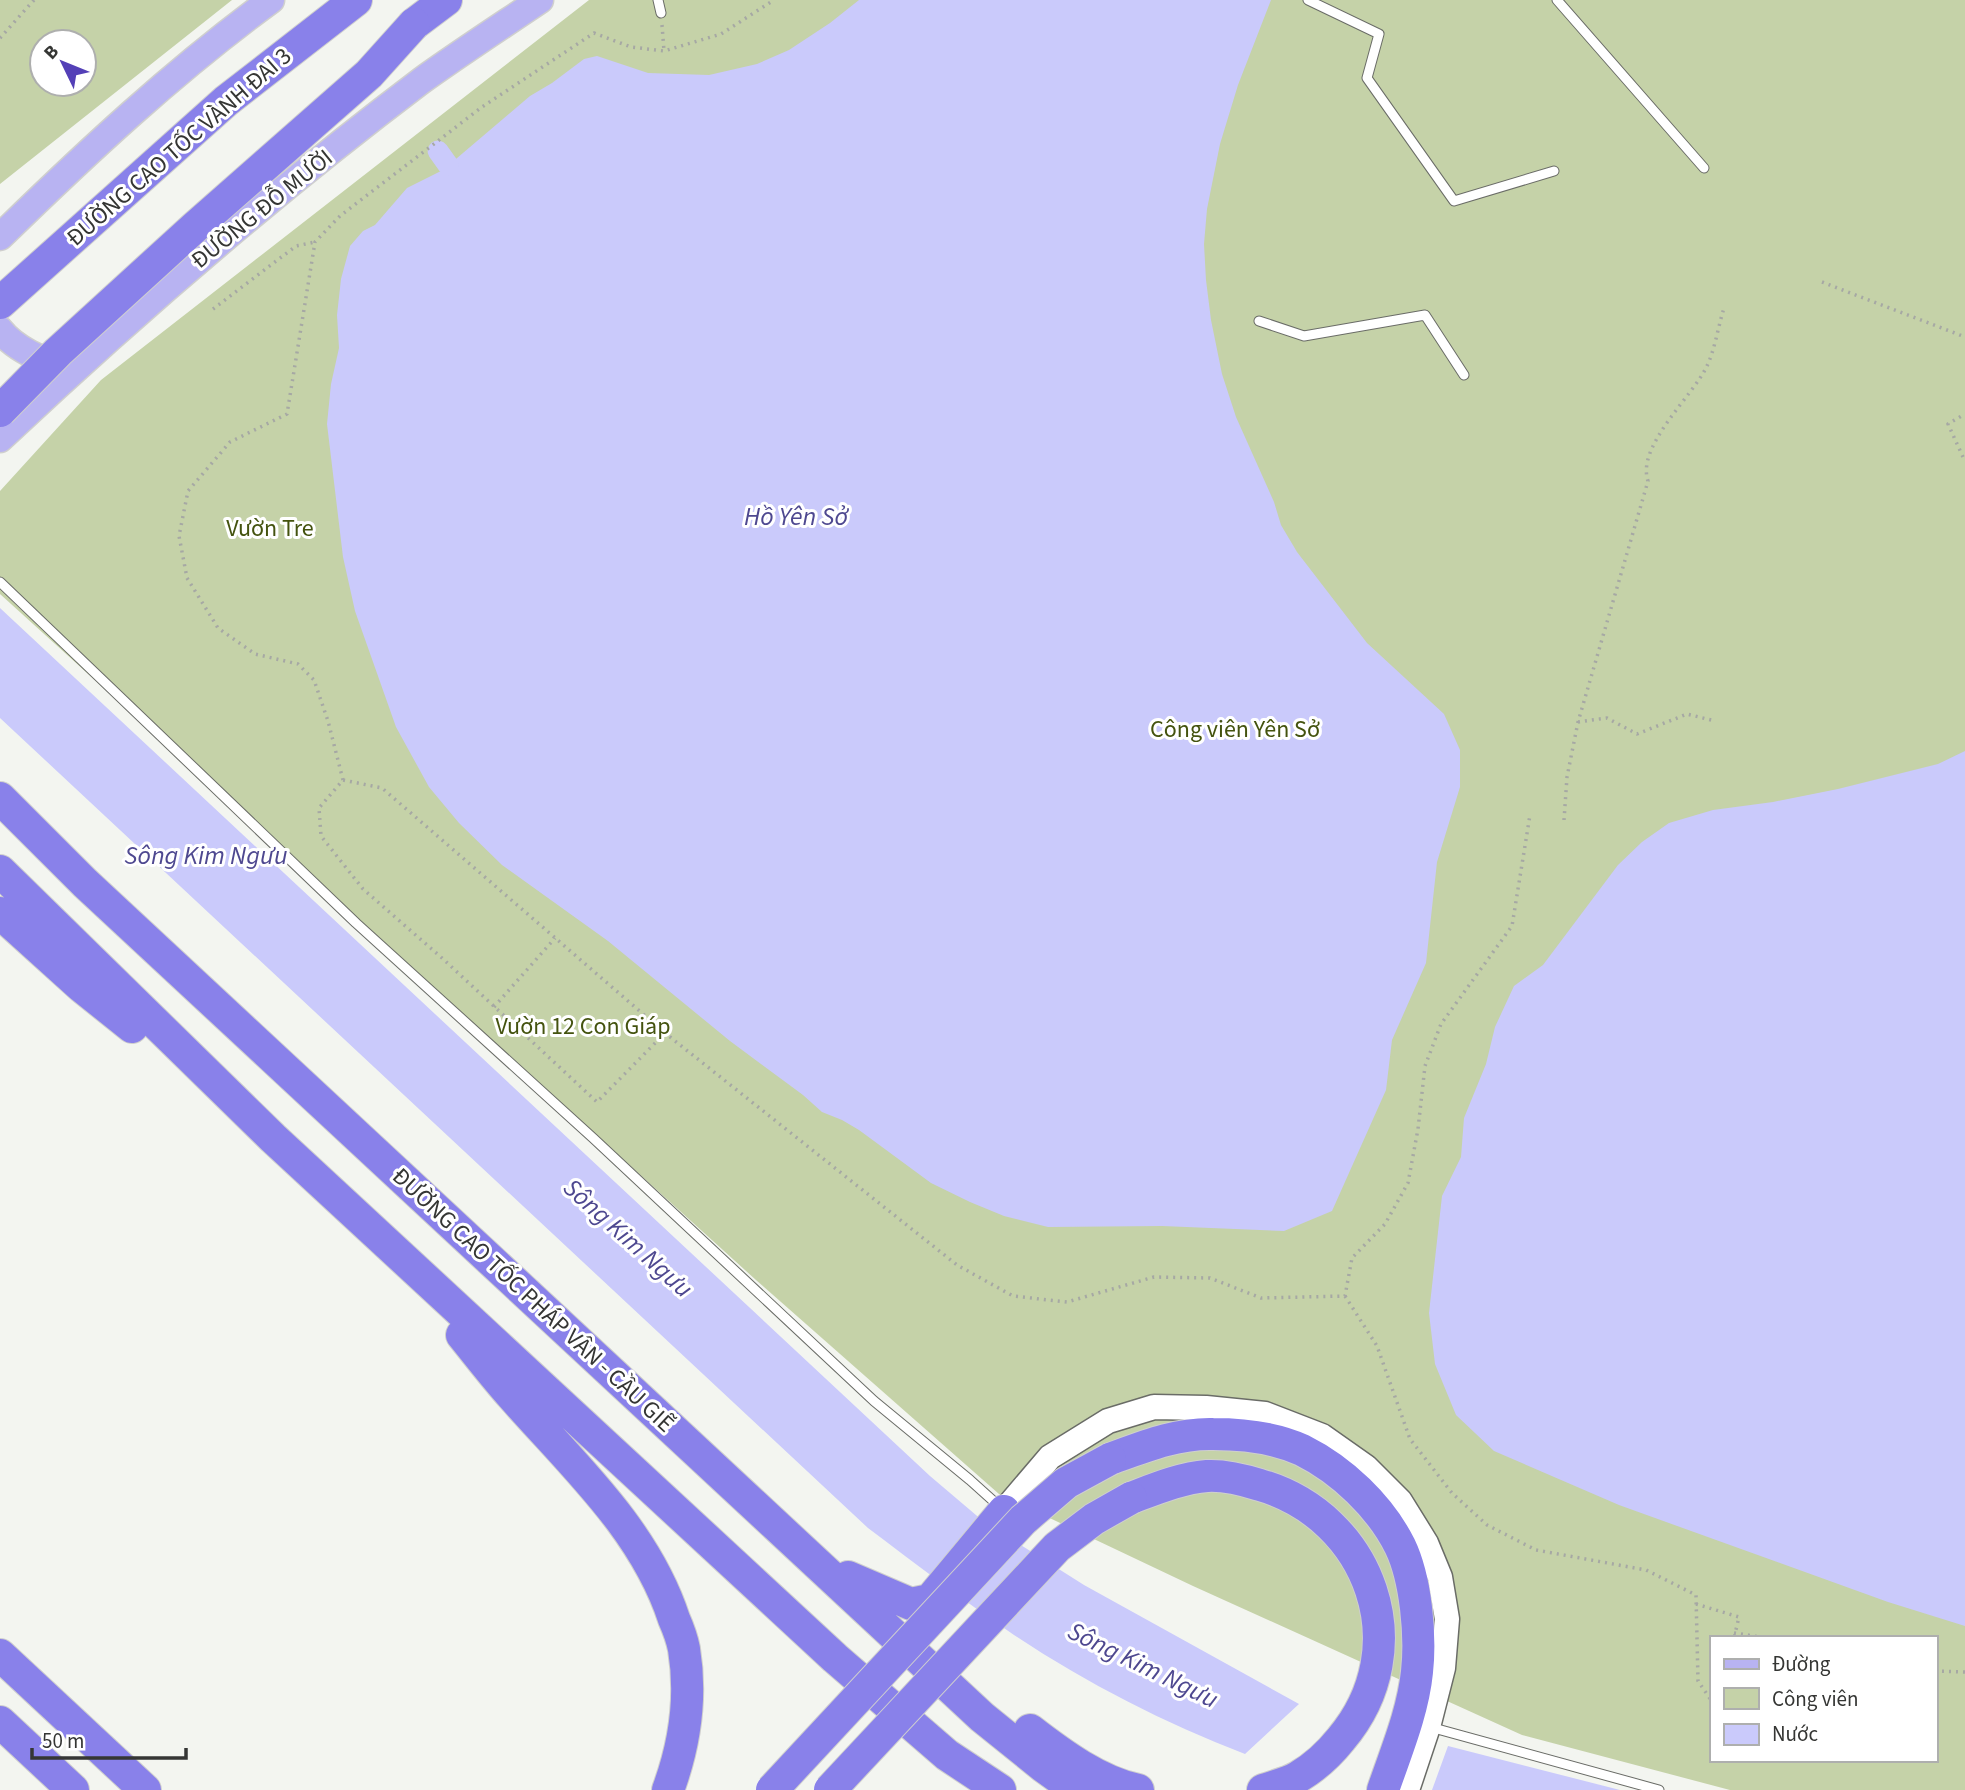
<svg xmlns="http://www.w3.org/2000/svg" width="1965" height="1790" viewBox="0 0 1965 1790" font-family="'Source Sans 3',sans-serif">
  <style>
    .green { fill: #c5d2a8; fill-rule: evenodd }
    .water { fill: #cacafb }
    .lines { fill: none; stroke-linecap: round; stroke-linejoin: round }
    .canal { stroke: #cacafb; stroke-width: 21 }
    .lane-casing { stroke: #6a6c67; stroke-width: 11 }
    .secondary-casing { stroke: #6a6c67; stroke-width: 27 }
    .primary-casing { stroke: #cfcfce; stroke-width: 29 }
    .highway-casing { stroke: #cfcfce; stroke-width: 34 }
    .path { stroke: #a6a8a4; stroke-width: 3.5; stroke-dasharray: 2 5; stroke-linecap: butt }
    .lane { stroke: #fff; stroke-width: 9 }
    .secondary { stroke: #fff; stroke-width: 24 }
    .primary { stroke: #b8b3f2; stroke-width: 26 }
    .highway { stroke: #8981ea; stroke-width: 32 }
    .highway-bridge-casing { stroke: #cfcfce; stroke-width: 34; stroke-linecap: butt }
    .highway-bridge { stroke: #8981ea; stroke-width: 32 }
    .labels { text-anchor: middle; dominant-baseline: central; stroke-width: 6; stroke-linejoin: round; paint-order: stroke }
    .street-label { font-size: 24px; fill: #353634; stroke: #fff }
    .park-label { font-size: 24px; fill: #44530f; stroke: #fff }
    .water-label { font-size: 26px; font-style: italic; fill: #4e4890; stroke: #fff }
  </style>
  <rect width="100%" height="100%" fill="#f3f5f0"/>
  <!-- green -->
  <path class="green" d="M0,0H232L0,184ZM42,42H84V84H42Z
    M589,0H1965V1790H1730L1522,1735L1193,1586L999,1494L756,1280L0,594V491L101,380ZM1711,1638H1935V1760H1711Z"/>
  <!-- water -->
  <path class="water" d="M859,0H1271L1238,85L1220,144L1207,209L1204,244L1206,280L1211,320L1222,374L1236,417L1274,502L1281,525L1297,552L1367,643L1444,714L1460,750V787L1437,862L1426,963L1392,1040L1386,1090L1332,1211L1284,1231L1162,1226L1048,1227L1004,1216L970,1202L931,1183L859,1130L842,1120L822,1112L803,1095L730,1041L608,941L502,865L459,823L429,787L396,727L355,611L343,557L327,424L331,384L339,348L337,315L341,279L350,246L363,231L375,225L407,188L443,170L530,96L552,83L584,59L597,56L648,73L709,75L757,64L789,50L830,23Z
    M0,608L930,1476L983,1521L1084,1585L1299,1704L1245,1754C1164,1723 1086,1683 1014,1635C964,1601 916,1564 868,1528L0,718Z
    M1965,751V1626L1888,1602L1619,1505L1494,1451L1456,1415L1435,1364L1429,1313L1442,1196L1461,1157L1464,1118L1486,1064L1495,1027L1514,986L1543,965L1618,865L1642,842L1669,823L1713,810L1773,802L1838,789L1938,764Z
    M1448,1746L1620,1790H1432Z"/>
  <g class="lines">
    <!-- canal -->
    <path class="canal" d="M438,151L448,165"/>
    <defs>
      <path id="lane" d="M658,0L661,13
        M1308,0L1379,34L1367,78L1454,201L1554,171
        M1557,0L1704,168
        M1259,321L1304,336L1425,315L1464,375
        M0,582L356,923L593,1138L874,1401L970,1480L1000,1507
        M1430,1727L1659,1790"/>
      <path id="secondary" d="M1004,1511L1050,1457L1108,1421L1154,1407L1206,1408L1265,1414L1322,1436L1366,1467L1400,1501L1426,1543L1440,1577L1447,1619L1443,1668L1428,1727L1407,1790"/>
      <path id="primary" d="M0,237C86,153 174,71 271,0
        M0,330C14,348 43,362 65,366
        M0,439C134,313 274,192 421,81C460,53 500,27 540,0"/>
      <path id="highway" d="M414,24L446,0
        M0,303L226,101L356,0
        M0,798L85,883L982,1717L1044,1767L1076,1790
        M0,871L273,1138L835,1658L947,1755L1000,1790
        M0,913L82,987L132,1027
        M462,1335C479,1356 495,1377 513,1397C573,1465 645,1530 674,1619C678,1628 682,1639 684,1649C692,1698 685,1744 668,1790
        M1110,1459C1143,1447 1177,1433 1213,1434C1242,1434 1276,1438 1302,1450C1342,1470 1380,1506 1400,1546C1416,1579 1421,1636 1417,1672C1413,1712 1396,1752 1383,1790
        M1131,1498C1155,1489 1181,1478 1207,1476C1224,1475 1244,1480 1260,1485C1371,1517 1418,1648 1341,1739C1329,1754 1315,1767 1298,1777C1288,1783 1274,1786 1263,1790
        M848,1577L911,1604L930,1600L1004,1511
        M0,1655L145,1790
        M0,1722L73,1790
        M1030,1730C1061,1754 1099,1782 1138,1790"/>
    </defs>
    <!-- lane casing -->
    <use href="#lane" class="lane-casing"/>
    <!-- secondary casing -->
    <use href="#secondary" class="secondary-casing"/>
    <!-- primary casing -->
    <use href="#primary" class="primary-casing"/>
    <!-- highway casing -->
    <use href="#highway" class="highway-casing"/>
    <!-- path -->
    <path class="path" d="M662,25L664,51
      M0,38L34,0
      M1822,282L1965,337
      M213,309L296,246L315,242
      M1963,457L1948,424L1965,414
      M1578,722L1607,718L1637,734L1687,714L1715,721
      M343,780L328,721L314,680L298,664L255,654L218,628L187,578L179,536L188,491L230,442L287,414L315,242L340,216L482,107L594,33L631,47L664,51L721,34L774,0
      M1564,820L1567,777L1578,722L1648,481C1636,446 1693,396 1707,366C1715,349 1718,327 1724,308
      M494,1007L555,938
      M665,1033L597,1102L442,958L363,889L321,836L319,808L343,780L382,788L665,1033L957,1265L1013,1296L1067,1302L1154,1277L1210,1278L1261,1298L1345,1296L1352,1258L1385,1224L1408,1183L1418,1129L1425,1066L1441,1024L1512,926L1530,815
      M1345,1296L1377,1346L1410,1439L1452,1493L1487,1525L1536,1550L1646,1570L1696,1595L1698,1681L1711,1700
      M1696,1604L1739,1617L1734,1638
      M1734,1633L1767,1638
      M1935,1671L1965,1672"/>
    <!-- lane -->
    <use href="#lane" class="lane"/>
    <!-- secondary -->
    <use href="#secondary" class="secondary"/>
    <!-- primary -->
    <use href="#primary" class="primary"/>
    <!-- highway -->
    <use href="#highway" class="highway"/>
    <defs>
      <path id="highway-bridge" d="M0,411L58,352L195,227L369,74L414,24
        M772,1790L1023,1520L1066,1483L1110,1459
        M830,1790L1057,1547L1094,1519L1131,1498"/>
    </defs>
    <!-- highway-bridge casing -->
    <use href="#highway-bridge" class="highway-bridge-casing"/>
    <!-- highway-bridge -->
    <use href="#highway-bridge" class="highway-bridge"/>
  </g>
  <g class="labels">
    <!-- street labels -->
    <g class="street-label">
      <text transform="translate(179 147) rotate(-41)">ĐƯỜNG CAO TỐC VÀNH ĐAI 3</text>
      <text transform="translate(262 209) rotate(-39)">ĐƯỜNG ĐỖ MƯỜI</text>
      <text transform="translate(533 1300) rotate(43)">ĐƯỜNG CAO TỐC PHÁP VÂN - CẦU GIẼ</text>
    </g>
    <!-- park labels -->
    <g class="park-label">
      <text x="270" y="528">Vườn Tre</text>
      <text x="1235" y="729">Công viên Yên Sở</text>
      <text x="583" y="1026">Vườn 12 Con Giáp</text>
    </g>
    <!-- water labels -->
    <g class="water-label">
      <text x="796" y="516">Hồ Yên Sở</text>
      <text x="206" y="855">Sông Kim Ngưu</text>
      <text transform="translate(628 1238) rotate(42)">Sông Kim Ngưu</text>
      <text transform="translate(1143 1665) rotate(26)">Sông Kim Ngưu</text>
    </g>
  </g>
  <!-- legend -->
  <rect x="1710" y="1636" width="228" height="126" fill="#ffffff" stroke="#aeafae" stroke-width="2"/>
  <rect x="1724" y="1659" width="35" height="10" fill="#b8b3f2" stroke="#aeafae" stroke-width="2"/>
  <text x="1772" y="1671" font-size="21" fill="#353634">Đường</text>
  <rect x="1724" y="1688" width="35" height="21" fill="#c5d2a8" stroke="#aeafae" stroke-width="2"/>
  <text x="1772" y="1706" font-size="21" fill="#353634">Công viên</text>
  <rect x="1724" y="1724" width="35" height="21" fill="#cacafb" stroke="#aeafae" stroke-width="2"/>
  <text x="1772" y="1741" font-size="21" fill="#353634">Nước</text>
  <!-- north arrow -->
  <g transform="translate(63 63) rotate(313)"><circle r="33" fill="#ffffff" stroke="#aeafae" stroke-width="2"/>
  <path d="M0-5L12 26L0 18L-12 26Z" fill="#5440b7"/>
  <text y="-10" font-size="19" font-weight="bold" text-anchor="middle" fill="#353634">B</text>
  </g>
  <!-- scale -->
  <path d="M32 1748v10h154v-10" fill="none" stroke="#353634" stroke-width="3.5"/>
  <text x="42" y="1748" font-size="21" fill="#353634" stroke="#ffffff" stroke-width="5" paint-order="stroke">50 m</text>
</svg>
